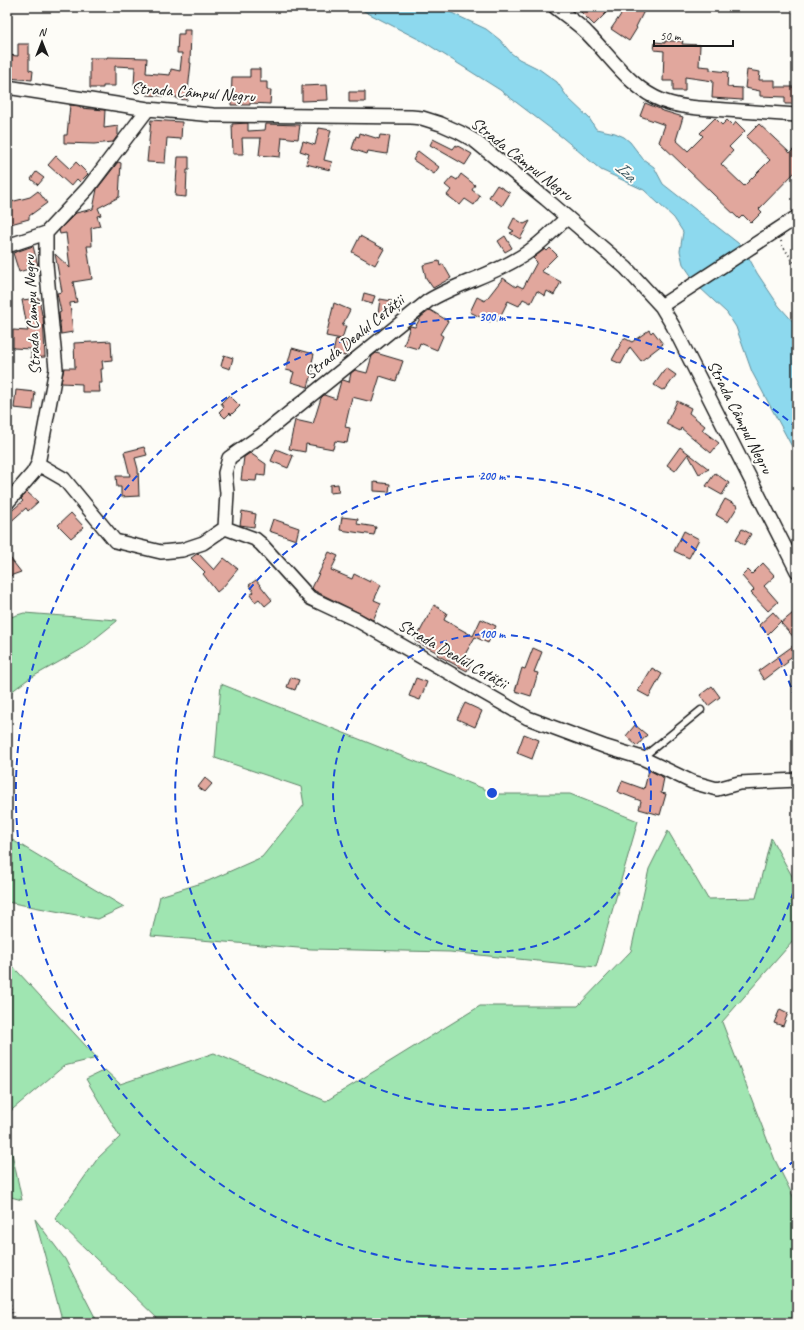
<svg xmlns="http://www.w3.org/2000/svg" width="804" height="1330" viewBox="0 0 804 1330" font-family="Caveat,sans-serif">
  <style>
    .green { fill: #9fe5b1; stroke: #5e8066 }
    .water { fill: #8dd9ee; stroke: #608d9a }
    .building { fill: #e1a79d; stroke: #1c1c1c }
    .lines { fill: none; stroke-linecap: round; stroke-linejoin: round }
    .service-casing { stroke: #1c1c1c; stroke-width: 9 }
    .minor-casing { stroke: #1c1c1c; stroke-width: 16 }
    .path { stroke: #1c1c1c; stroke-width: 2; stroke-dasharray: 1 3; stroke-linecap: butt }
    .service { stroke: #fdfcf7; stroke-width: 6 }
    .minor { stroke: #fdfcf7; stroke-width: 13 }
    .ring { fill: none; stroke: #1d4ed8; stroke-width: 2; stroke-dasharray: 7 5 }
    .labels { text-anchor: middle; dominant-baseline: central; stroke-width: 4; stroke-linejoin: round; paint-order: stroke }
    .street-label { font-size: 17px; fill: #1c1c1c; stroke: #fdfcf7 }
    .water-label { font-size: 18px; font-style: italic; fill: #445e66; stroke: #fdfcf7 }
    .centre { fill: #1d4ed8; stroke: #fdfcf7; stroke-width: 2 }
    .ring-label { font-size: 12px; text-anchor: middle; font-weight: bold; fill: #1d4ed8; stroke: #fdfcf7; stroke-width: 4; stroke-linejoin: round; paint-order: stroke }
  </style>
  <rect width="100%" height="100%" fill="#fdfcf7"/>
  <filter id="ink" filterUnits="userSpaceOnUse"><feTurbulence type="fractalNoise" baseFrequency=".025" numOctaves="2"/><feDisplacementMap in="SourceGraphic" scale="8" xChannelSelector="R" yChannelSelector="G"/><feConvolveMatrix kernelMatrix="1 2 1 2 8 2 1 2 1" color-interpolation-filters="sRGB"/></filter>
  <g filter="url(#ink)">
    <!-- green -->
    <path class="green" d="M24,613L117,620V621L82,649L27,680L7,695V618Z
      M221,684L497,794H570L638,821L596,967L450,952L311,949L151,936L160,896L208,881L262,857L304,805L301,787L215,758Z
      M668,831L708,899L756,898L771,838L797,885V909L794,916V940L722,1022L775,1160L797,1204V1323H162L55,1219L98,1158L120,1137L86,1079L105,1070L120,1084L214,1053L326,1101L480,1006H578L631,951L649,869Z
      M7,837L9,838L124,907L98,919L7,902Z
      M7,960L97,1058L64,1066L7,1114Z
      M7,1130L22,1200L7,1196Z
      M35,1219L65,1259L98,1323H63Z"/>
    <!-- water -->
    <path class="water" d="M356,7H439L486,29L500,40L511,53L519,59L539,69L557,82L568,98L589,118L596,129L615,133L624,137L630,142L643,159L654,167L663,184L743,247L757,273L779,306L797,326V456L752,372L736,327L727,313L699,287L683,264L680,251L683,232L674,218L644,190L601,170L563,138L500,90L424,42Z"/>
    <!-- building -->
    <path class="building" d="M576,7H612L594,25Z
      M626,7H646L636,27L637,28L629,41L611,29Z
      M184,30H191L190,63H191L187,100L177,99V97L147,95V87L134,86L135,67L115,66V86H103V88H90V58H107V57L147,58L146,73L170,75L171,69L180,71L182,53H177L178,34H184Z
      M665,41H683L682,44L700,45L699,66L710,67V70L728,72L727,87L742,88V100L712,98L713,81L685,77V91H673V81H663L664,51L654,50L655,42L665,43Z
      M18,44H29V70L33,71L32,80L7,78V55L18,56Z
      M250,69H260V82H267V90H271L270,104L250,103V105H231L232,77H250Z
      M747,70L760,72L759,80H775V87H797V104H785V97L760,96V91L745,88Z
      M327,85L328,100L302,101V86Z
      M349,92H365V102H349Z
      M645,103L660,109V110L683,117L676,140L688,151L703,136L700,133L715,118L722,125L727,120L733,126L736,122L745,131L729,147L733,151L721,164L744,186L770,160L746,137L759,124L790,153L797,146V170L759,209L762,212L751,223L743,215L739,219L659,142L665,125L640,116Z
      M70,105L80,106V108L105,110L104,128L118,126V135L113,142L94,144L64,143V135H67Z
      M151,120L182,122L181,139L167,138L165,163L147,162Z
      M248,123V131L265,130L266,124L300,125L298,139L282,137L280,157L259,155L261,138H242L243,154H233L232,124Z
      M319,128L331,130L324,160L332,162L330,170L306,164L309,154L300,151L303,141L315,145Z
      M360,133L379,139L380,135L390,136L387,154L368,151L367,154L352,149L356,136L359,137Z
      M433,139L453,149L456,145L472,154L465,165L430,145Z
      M418,151L439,167L434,174L413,160Z
      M56,156L70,169L76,162L88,174L80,182L77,179L71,186L48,165Z
      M178,157H189V170H187L186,197L175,196Z
      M118,162L121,163L119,197L98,208L101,215L97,216L100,226L91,228L92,246H87L92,279L73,282L77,302L70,303L73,332L61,334L59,313L61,312L57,293L62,292L55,254L70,268L66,233L60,234L59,230L76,213L93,209L97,189Z
      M36,172L44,178L38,185L31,179Z
      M461,174L475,185L472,190L480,196L474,205L465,199L460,205L447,195L451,190L445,185L452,177L457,180Z
      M497,185L510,193L502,206L489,197Z
      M38,191L47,203L29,216V219L7,225V203L30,197Z
      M514,218L524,224L530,221L520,239L510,233L514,231L509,228Z
      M360,236L384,249L375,265L352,252Z
      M505,236L512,248L505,252L498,241Z
      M33,246L38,266L19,272L13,253Z
      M550,248L557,255L541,271L561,282L554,295L547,291L545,296L537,291L531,303L523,299L519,306L508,301L498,321L492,317L490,322L470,312L477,297L485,301L503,278L516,287L517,285L523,288L537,262L533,258L545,249L547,251Z
      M439,261L440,266L443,264L451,278L433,288L426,278L423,265Z
      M364,293L375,296L372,304L362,301Z
      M39,298L42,315H43L45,357L31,358V349L13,348V330L28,331L22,300Z
      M380,299L392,301L390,316L378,314Z
      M334,303L350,310L342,326H346L342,339L326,336Z
      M430,310L448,321L440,334L443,336L437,350L420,343L418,349L404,345L410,326L415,327L421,317Z
      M649,330L651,333L653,331L663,344L641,361L630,347L621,364L612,360L624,338L632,342Z
      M336,339L348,343L345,356L333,353Z
      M111,341L112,360L102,361L103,369H101L102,383H99L100,392H82V384L61,383L64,368H75L74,343Z
      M292,348L314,354L310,370H313L308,387L291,382L294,372L286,370Z
      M376,353L403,361L396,381L380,376L372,402L352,397L345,427L350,428L347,443L335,441L333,449L306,444L305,452L289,449L295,420L313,424L321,398L324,395L336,399L341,381L343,380L349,382L351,373L355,370L367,373L372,356Z
      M224,355L233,358L230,369L221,366Z
      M666,368L676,375L665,390L664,389L662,390L654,385Z
      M16,390L35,392L33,410L14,408Z
      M229,395L240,406L231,415L230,413L225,418L219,412L224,407L221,403Z
      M677,401L691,408L689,413L705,426L702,430L719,443L711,453L681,428L680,431L666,424Z
      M144,447L147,455L135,458L138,469L139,496L121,497V487H117L116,476H130L124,452Z
      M680,447L688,453L709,469L699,474L688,454L675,471L667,465Z
      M276,449L293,456L288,468L271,461Z
      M250,453L266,464L265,476L257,475L256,481L241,480L244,457Z
      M715,473L729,483L722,495L706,486Z
      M374,482L390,484L389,492L374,491Z
      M338,484L339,492L330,493V485Z
      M27,492L38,502L28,511L26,508L7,525V515L23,501L21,499Z
      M725,499L738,506L728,522L716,515Z
      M242,511L256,514L254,527L240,525Z
      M71,513L84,527L71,538L58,525Z
      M342,517L358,519L357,524L376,527L374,535L340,530Z
      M273,519L299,528L296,540L269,531Z
      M742,529L751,534L744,545L736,539Z
      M684,531L699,539L689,558L674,551Z
      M329,552L338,556L331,570L352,579L354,574L370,582V579L381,585L374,600L381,603L373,620L315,591L312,588Z
      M198,553L214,570L224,558L238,569L223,587L217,592L203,574L205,572L191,558Z
      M7,554L21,572L7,577Z
      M763,563L775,576L764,586L778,602L768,611L751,593L754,590L742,576L748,570L752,574Z
      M256,580L272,600L265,606L259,599L255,602L250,595L254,592L249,585Z
      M434,605L447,613L444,620L473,636L481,619L496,626L488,643L475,637L464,656L472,661L467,671L437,655L438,653L415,641Z
      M773,612L781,621L768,634L759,625Z
      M793,613L797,617V641L781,623Z
      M797,643V653L787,660L788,662L764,680L758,671Z
      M533,648L542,652L534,672L538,673L531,696L515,691L522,668L525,669Z
      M652,668L662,674L649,697L638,691Z
      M291,677L299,680L295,690L287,687Z
      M416,678L427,682L420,700L409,696Z
      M712,686L720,697L708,706L700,695Z
      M465,703L482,711L475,727L457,719Z
      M635,725L647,735L637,746L626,736Z
      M524,734L539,740L532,759L517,753Z
      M649,770L664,778L661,793L666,794L660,815L639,809L641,801L618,792L622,781L644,789Z
      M205,778L212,784L205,792L198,787Z
      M780,1009L788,1013L783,1026L774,1023Z"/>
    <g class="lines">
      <defs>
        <path id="service" d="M642,758L701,710"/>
        <path id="minor" d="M555,7C566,16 579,24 588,34C611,57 631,89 663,101C674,105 686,107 698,108L797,115
          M7,87L148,109L213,115L411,117L422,118L441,124L459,132L475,141L546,199L626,268L661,306L673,326L797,571
          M7,246L46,233
          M661,306L797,217
          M38,464L64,479L115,541L161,552L182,550L203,543L225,528L227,493L225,473L229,458L263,434L428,301C456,284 489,276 517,259C536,249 551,232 567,218
          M7,503L33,473L38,464L56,369L46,264V233L88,188L148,109
          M225,528L255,539L261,544L310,598L357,620L528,718L606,747L642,758L692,782L717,789L739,783L797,780"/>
      </defs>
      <!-- service casing -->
      <use href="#service" class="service-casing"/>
      <!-- minor casing -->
      <use href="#minor" class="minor-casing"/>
      <!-- path -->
      <path class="path" d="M781,241L782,245L797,267
        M7,1293L15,1323"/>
      <!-- service -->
      <use href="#service" class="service"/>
      <!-- minor -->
      <use href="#minor" class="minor"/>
    </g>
  </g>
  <!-- distance rings -->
  <g class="ring">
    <circle cx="492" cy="793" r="159"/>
    <path d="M797 880A317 317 0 1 1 797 706"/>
    <path d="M795 1160A476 476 0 1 1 795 426"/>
  </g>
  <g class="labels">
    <!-- street labels -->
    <g class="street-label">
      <text transform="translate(193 92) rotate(4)">Strada Câmpul Negru</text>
      <text transform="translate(522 159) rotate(38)">Strada Câmpul Negru</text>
      <text transform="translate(32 315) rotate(-93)">Strada Campu Negru</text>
      <text transform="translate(354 337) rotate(-39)">Strada Dealul Cetății</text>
      <text transform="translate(740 417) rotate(63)">Strada Câmpul Negru</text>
      <text transform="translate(453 654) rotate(30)">Strada Dealul Cetății</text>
    </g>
    <!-- water labels -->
    <g class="water-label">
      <text transform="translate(626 171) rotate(43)">Iza</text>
    </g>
  </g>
  <circle cx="492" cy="793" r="6" class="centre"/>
  <g class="ring-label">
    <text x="492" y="321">300 m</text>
    <text x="492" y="480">200 m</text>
    <text x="492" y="638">100 m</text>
  </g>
  <!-- margin -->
  <rect width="804" height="1330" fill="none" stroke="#fdfcf7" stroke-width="24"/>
  <rect x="12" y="12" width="780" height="1306" fill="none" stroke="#1c1c1c" stroke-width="1.5" filter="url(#ink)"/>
  <!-- north arrow -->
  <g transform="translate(42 42)" stroke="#fdfcf7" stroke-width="3" paint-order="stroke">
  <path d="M0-3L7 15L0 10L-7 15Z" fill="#1c1c1c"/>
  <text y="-6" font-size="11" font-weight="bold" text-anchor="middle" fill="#1c1c1c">N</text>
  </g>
  <!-- scale -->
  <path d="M654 40v6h79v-6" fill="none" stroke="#1c1c1c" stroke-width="2"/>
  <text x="660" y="40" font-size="12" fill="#1c1c1c" stroke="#fdfcf7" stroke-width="3" paint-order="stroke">50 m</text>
</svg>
